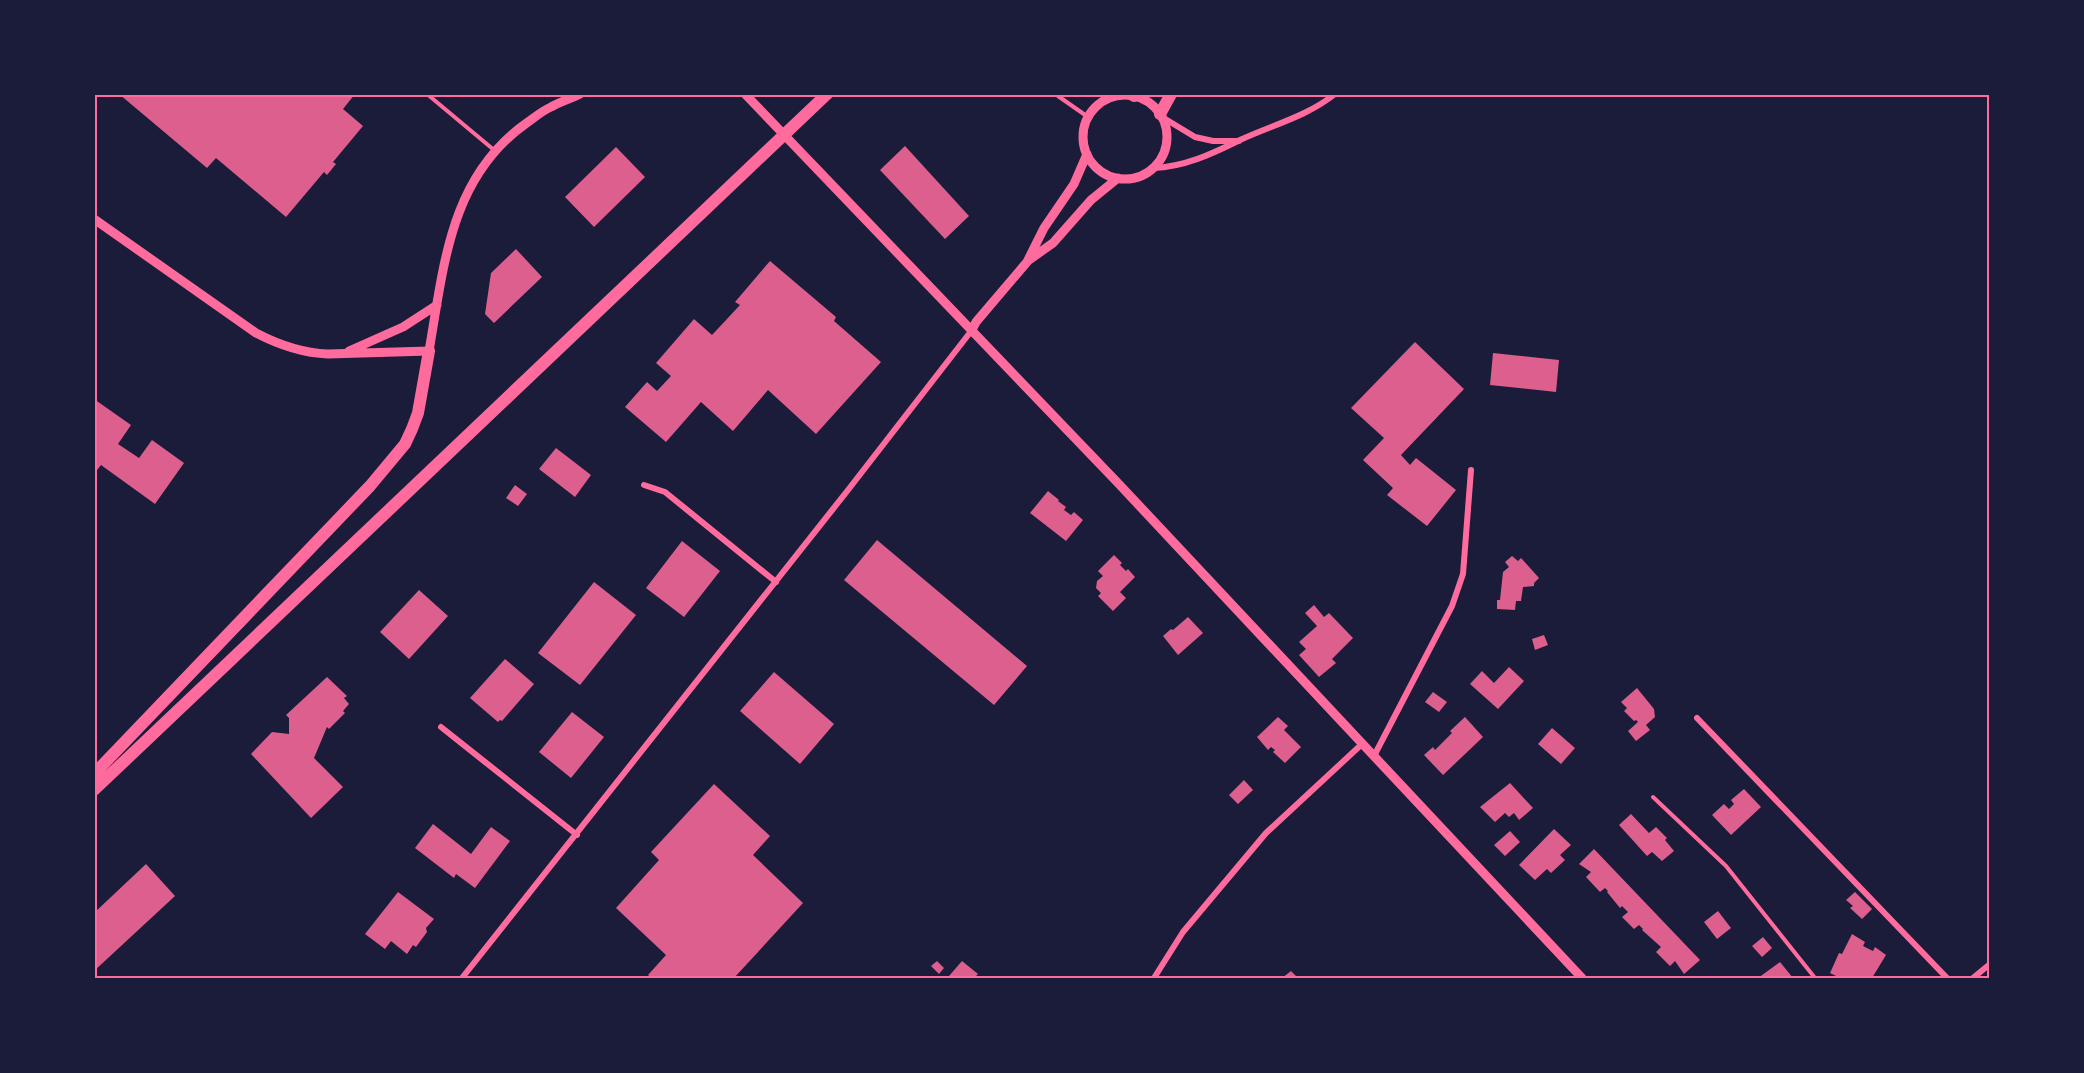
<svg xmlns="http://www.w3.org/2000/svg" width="2084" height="1073" viewBox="0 0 2084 1073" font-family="'Source Sans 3',sans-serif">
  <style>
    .building { fill: #dd5f8e }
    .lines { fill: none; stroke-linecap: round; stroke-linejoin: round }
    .service { stroke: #ff6b9d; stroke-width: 4 }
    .minor { stroke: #ff6b9d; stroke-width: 6 }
    .tertiary { stroke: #ff6b9d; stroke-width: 9 }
    .primary { stroke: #ff6b9d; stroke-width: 12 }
    .neatline { fill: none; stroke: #ff6b9d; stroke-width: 2 }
  </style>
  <rect width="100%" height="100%" fill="#1b1b3a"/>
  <!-- building -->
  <path class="building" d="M119,94H355L343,109L363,126L333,162L336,164L327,175L324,172L286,217L216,158L207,168Z
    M905,146L969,216L945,239L880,170Z
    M616,147L645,177L594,227L565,197Z
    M516,249L542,277L494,323L485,314L491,273Z
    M770,261L836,317L834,321L881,362L816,434L768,390L733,431L701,402L666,442L625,407L647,382L657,391L671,376L656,363L694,319L712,335L740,305L735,302Z
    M1415,342L1464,389L1401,455L1410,465L1416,458L1456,490L1427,526L1387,495L1393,488L1363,460L1384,438L1351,408Z
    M1493,353L1559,360L1556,392L1490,385Z
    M94,399L131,425L118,444L139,458L152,440L184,463L155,504L101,465L94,474Z
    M556,448L591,475L575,497L539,469Z
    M515,485L527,494L518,506L506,498Z
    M1048,491L1059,500L1058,501L1066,507L1064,510L1071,515L1074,512L1083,520L1066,541L1030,513Z
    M877,540L1027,666L994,705L844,580Z
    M682,541L720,571L684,617L646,588Z
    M1114,555L1122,563L1120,565L1126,571L1128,569L1135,577L1120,592L1126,598L1113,611L1098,596L1101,593L1096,588L1097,581L1103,576L1098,571Z
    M1512,556L1518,561L1521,558L1539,578L1534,583V586L1523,587L1521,601H1516L1515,610L1497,609V600H1500L1503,572L1509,567L1505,562Z
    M594,582L636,615L580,685L538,653Z
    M419,590L448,616L409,659L380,632Z
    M1314,605L1324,617L1329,613L1353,638L1332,659L1336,663L1319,677L1299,655L1306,649L1299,642L1317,626L1305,613Z
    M1188,617L1203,633L1178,655L1163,636L1171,629L1173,630Z
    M1544,635L1548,645L1535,650L1532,639Z
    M505,659L534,684L502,721L500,720L498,722L470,698Z
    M1509,667L1524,681L1498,709L1470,684L1482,671L1494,683Z
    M774,672L834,724L800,764L740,711Z
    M327,677L347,696L344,698L349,704L343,711L345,713L329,729L327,727L314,758L343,787L311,818L251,754L272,732L289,734V718L286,715Z
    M1637,688L1654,709L1655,717L1646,725L1650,730L1636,741L1628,731L1638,722L1636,720L1634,721L1624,711L1627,708L1621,702Z
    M1433,692L1447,702L1439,712L1425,702Z
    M572,712L604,737L571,778L539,752Z
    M1278,717L1288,726L1284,730L1301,747L1285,763L1273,752L1275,750L1271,747L1268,750L1257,737Z
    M1465,717L1483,737L1443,775L1424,755L1433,747L1435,750L1452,733L1450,731Z
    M1552,728L1575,748L1561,764L1538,744Z
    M1244,780L1253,790L1238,804L1229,795Z
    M1510,783L1533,808L1519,820L1514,813L1509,817L1505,813L1495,822L1480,807Z
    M714,784L770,836L753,855L803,903L734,978H652L648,975L666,955L616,908L659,860L651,852Z
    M1744,789L1761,807L1731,835L1712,815L1724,804L1729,809L1734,804L1731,800Z
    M1631,814L1649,833L1656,827L1667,838L1665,840L1674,851L1662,861L1652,852L1647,856L1619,825Z
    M433,824L471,854L491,827L510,841L475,888L456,874L454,878L415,848Z
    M1554,829L1571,845L1560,855L1565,860L1551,873L1547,869L1535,880L1519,865Z
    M1510,831L1520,842L1505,856L1494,845Z
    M1594,849L1700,960L1684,974L1675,961L1670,966L1656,952L1661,947L1642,930L1643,929L1639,925L1634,929L1622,917L1628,912L1622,906L1620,908L1607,892L1608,891L1605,888L1600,892L1586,877L1591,872L1579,864Z
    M146,864L175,896L94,971V913Z
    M398,892L434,919L426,928L427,932L416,947L413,945L407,954L391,941L385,949L365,934Z
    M1855,892L1872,909L1862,919L1850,908L1853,906L1846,900Z
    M1718,911L1731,928L1717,939L1704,922Z
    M1852,934L1865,942L1863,946L1873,951L1875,947L1886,955L1872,978H1840L1830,973L1839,953L1842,954Z
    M1763,937L1772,948L1762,957L1752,946Z
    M937,961L944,968L939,974L931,966Z
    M962,961L978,974L974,978H951L949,976Z
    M1780,962L1793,978H1758Z
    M1291,971L1296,976L1293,978H1282Z"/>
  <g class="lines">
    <!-- service -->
    <path class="service" d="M427,94L494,150
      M1058,96L1088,117
      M1653,797L1726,866L1815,978"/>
    <!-- minor -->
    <path class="minor" d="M1162,117L1195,137L1213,141H1239
      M1153,168C1184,167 1212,154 1240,140C1272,125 1306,117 1335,94
      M644,485L665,492L776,582
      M1697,718L1947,978
      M441,727L577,835
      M1374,756L1452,606L1463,574L1471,470
      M462,978L848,490L972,330
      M1154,978L1183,932L1266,833L1362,744
      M1973,978L1990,964"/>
    <!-- tertiary -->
    <path class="tertiary" d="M745,94L1117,482L1582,978
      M1083 137a42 42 0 1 1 84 0a42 42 0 1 1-84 0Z
      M94,219L256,333C279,345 301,353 328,354L429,351C444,265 450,176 528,122C535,117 542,111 551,107C560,102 570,99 580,94
      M1029,260L1053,243L1091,200L1118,178
      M972,330L976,322L1027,262L1044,228L1074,184L1087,154
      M349,351L403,327L437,305"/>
    <!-- primary -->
    <path class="primary" d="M1134,96L1135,94
      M1160,114L1171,94
      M94,774L370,486L405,444L412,429L418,413L429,351
      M94,790L827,94"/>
  </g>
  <!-- border -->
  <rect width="2084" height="1073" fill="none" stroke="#1b1b3a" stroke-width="192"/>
  <rect x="96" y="96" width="1892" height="881" class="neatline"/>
</svg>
